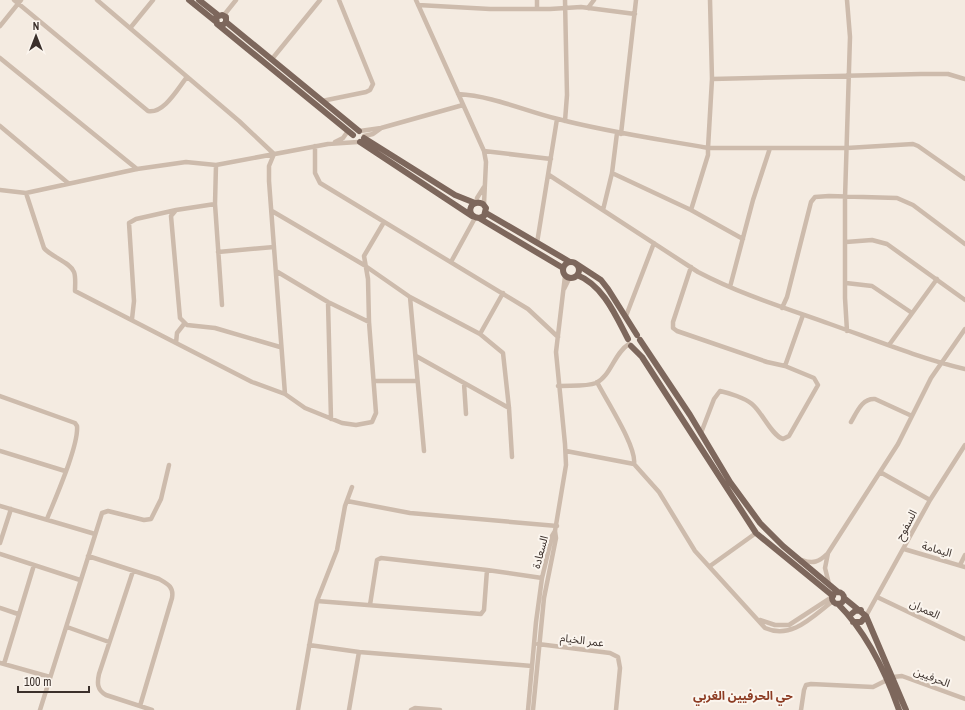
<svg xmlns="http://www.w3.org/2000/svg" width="965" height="710" viewBox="0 0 965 710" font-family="'Archivo Narrow','Noto Sans Arabic',sans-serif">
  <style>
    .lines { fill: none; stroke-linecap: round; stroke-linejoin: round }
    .minor { stroke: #cdbbac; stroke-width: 4.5 }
    .major { stroke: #7d675c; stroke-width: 6 }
    .labels { text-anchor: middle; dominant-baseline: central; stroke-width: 4; stroke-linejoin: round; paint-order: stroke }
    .street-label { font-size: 11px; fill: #3b302b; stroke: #fbf5ee }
    .neighbourhood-label { font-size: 12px; font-weight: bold; fill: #8c3b22; stroke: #fbf5ee }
  </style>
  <rect width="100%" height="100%" fill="#f4ebe1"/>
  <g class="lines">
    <!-- minor -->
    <path class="minor" d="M14,0L148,111C164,114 178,88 187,77
      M97,0L239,121L274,154L269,166V181L285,394
      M416,0L484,151L486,162L484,204
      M537,0V9
      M710,0L712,79L708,148H847L913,144L918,146L965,179
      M847,0L850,37L845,198V298L847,331
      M418,5L490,9H550L581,7L635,14
      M588,8L594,0
      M224,15L236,0
      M0,26L21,0
      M131,27L153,0
      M0,58L137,169
      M272,59L320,0
      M712,79L921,74H948L965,79
      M458,94C493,96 525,111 558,119C607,132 658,139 708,148V155L691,210
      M322,101L366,92L370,90L373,84L339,0
      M565,121L567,95L565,0
      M0,126L68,183
      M360,131L381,128L463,105
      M621,134L636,0
      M364,136L373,134L380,129
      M335,142L343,138L348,131
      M315,146V173L320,183L528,309L558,337
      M484,151L551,159
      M216,165L215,204L222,305
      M612,173L691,210L743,239
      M549,175L698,272C740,294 785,308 830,324C875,340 919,358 965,369
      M0,190L26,193L137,169L186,162L216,165L328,144L358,142
      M26,193L44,248C51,257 70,262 74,272C76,277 75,285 75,291L176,343
      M477,202V198L484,187
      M215,204L176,210L171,216L180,318L187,325L215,328L280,347
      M603,210L612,173L617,133
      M272,211L364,265L410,297L480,334L503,353L509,408L512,457
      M846,242L872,240L887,244L965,300
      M537,243L557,119
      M218,252L274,247
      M451,262L475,218
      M691,267L673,322V328L677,331L767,362L785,366L803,315
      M276,271L328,302L369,322
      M846,283L872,286L912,313
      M730,287L753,200L770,148
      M564,289L570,277
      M410,297L424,451
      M328,302L331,419
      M782,308L787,297L811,202L815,197L829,196L897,198L913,205L965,244
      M626,316L654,243
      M132,319L134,301L129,223L136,219L176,210
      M184,324L177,333L176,343L252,382L285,394L305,408L342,423L356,425L372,422L376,413L369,322L368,279L364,256L384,222
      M480,334L503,293
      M889,345L937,279
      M416,356L509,408
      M375,381H417
      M464,383L466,414
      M558,386C569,385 586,387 596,383C611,376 614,353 629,344
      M0,396L75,423L77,426C79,445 55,499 47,519
      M851,422C857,412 862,398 875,399L912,416
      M701,433L714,399L720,391C729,393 745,398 752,404C762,412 772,436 783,439L789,436L818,385L814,378L785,366
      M0,451L65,471
      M566,451L634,464C637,447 606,400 597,382
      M634,464L659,492L695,551L765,628C792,640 813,616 833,601
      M880,472L930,500
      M347,501L410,513L557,526
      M0,506L95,534
      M0,543L11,509
      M904,549L965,567
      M0,554L80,580
      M88,556L159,579C168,584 174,587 172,598L140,706
      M802,560C813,564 819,562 827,554
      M960,565L965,555
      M710,566L756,533
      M133,571L99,674C97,683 97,690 106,695L152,710
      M829,584L825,568L828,553L898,444L931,378L965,329
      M877,597L965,639
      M317,601L481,614L484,610L487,570
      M370,605L377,560L381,558L487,570L542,578
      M0,608L18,614
      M866,616L930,500L965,445
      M760,620L775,625H789L832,597
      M67,627L109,642
      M538,644L610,653L618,657L620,668L616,710
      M309,645L359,652L532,666
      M0,663L50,677
      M4,664L34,565
      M40,710L102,513L108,511L144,520L151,519L161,499L169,465
      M298,710L317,601L337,550L345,506L352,487
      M349,710L359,652
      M411,710L415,708L440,710
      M528,710L536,622L542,578L552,536L555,531
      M533,710L544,598L556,538L555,531L566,465L565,444L556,352L565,276
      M801,710L804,690L806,685L811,684L873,687L893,677L902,676L965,699"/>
    <!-- major -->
    <path class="major" d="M189,0L215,21
      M199,0L218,15
      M226,22L359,131
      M219,25H223L226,22V17L222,15L216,17L217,24L353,135
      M364,138L455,195L475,203
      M360,142L472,216
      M486,213L570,262
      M479,218L484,216L486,208L483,204C469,198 465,217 479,218L563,268
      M563 270a8 8 0 1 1 16 0a8 8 0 1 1-16 0Z
      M575,263L601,280L608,289L637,335
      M577,275C603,285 616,316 628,339
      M640,340L690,415L730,482L760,523L783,546L838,592
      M631,346L642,357L756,533L833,596
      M832 598a6 6 0 1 1 12 0a6 6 0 1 1-12 0Z
      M844,598L866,616L906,710
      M838,604C866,632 886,673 899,710
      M849,616L855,611L861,610
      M853,622H861L866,616"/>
  </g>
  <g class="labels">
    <!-- street labels -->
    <g class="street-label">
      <text transform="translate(906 525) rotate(-62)">السفوح</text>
      <text transform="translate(937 549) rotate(16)">اليمامة</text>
      <text transform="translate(540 552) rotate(-75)">السعادة</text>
      <text transform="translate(925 609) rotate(25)">العمران</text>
      <text transform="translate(582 640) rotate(7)">عمر الخيام</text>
      <text transform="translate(932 677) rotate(21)">الحرفيين</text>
    </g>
    <!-- neighbourhood labels -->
    <g class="neighbourhood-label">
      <text x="743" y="696">حي الحرفيين الغربي</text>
    </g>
  </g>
  <!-- north arrow -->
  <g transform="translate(36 36)" stroke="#fbf5ee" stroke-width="3" paint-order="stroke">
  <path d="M0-3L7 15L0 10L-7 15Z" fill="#3b302b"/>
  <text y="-6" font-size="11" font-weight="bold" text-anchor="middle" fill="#3b302b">N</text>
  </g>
  <!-- scale -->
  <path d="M18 686v6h71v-6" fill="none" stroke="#3b302b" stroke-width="2"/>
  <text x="24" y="686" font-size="12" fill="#3b302b" stroke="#fbf5ee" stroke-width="3" paint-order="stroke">100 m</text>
</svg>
